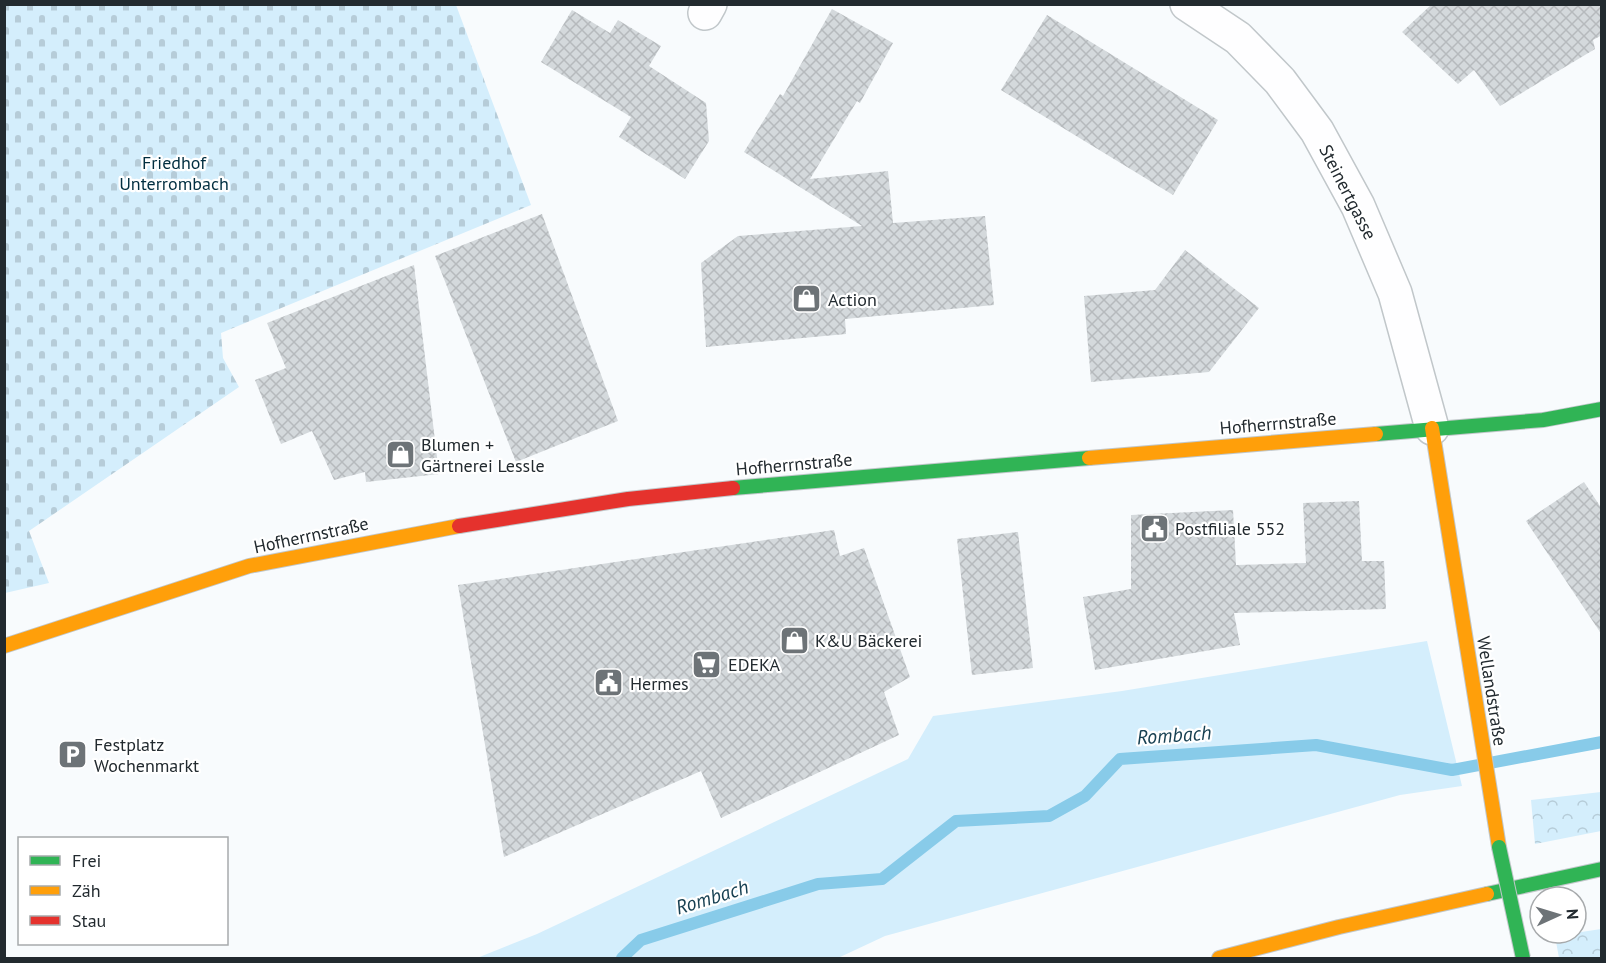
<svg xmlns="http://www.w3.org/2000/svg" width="1606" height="963" viewBox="0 0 1606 963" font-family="'PT Sans',sans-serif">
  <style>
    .green { fill: #d4eefc }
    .forest { fill: url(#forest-crowns) }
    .cemetery { fill: url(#cemetery-stones) }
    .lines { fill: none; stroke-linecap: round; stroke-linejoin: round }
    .stream { stroke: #88cbe9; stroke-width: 12 }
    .building { fill: url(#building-cross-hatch) }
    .street-casing { stroke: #c1c7ca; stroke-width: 36 }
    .fast-casing { stroke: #c1c7ca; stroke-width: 16 }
    .slow-casing { stroke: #c1c7ca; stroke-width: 16 }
    .jam-casing { stroke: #c1c7ca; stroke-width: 16 }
    .street { stroke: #fefeff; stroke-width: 33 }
    .fast { stroke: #30b455; stroke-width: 14 }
    .slow { stroke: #ff9f0a; stroke-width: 14 }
    .jam { stroke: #e5322d; stroke-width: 14 }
    .fast-bridge-casing { stroke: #c1c7ca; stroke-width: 16; stroke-linecap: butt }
    .fast-bridge { stroke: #30b455; stroke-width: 14 }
    .labels { text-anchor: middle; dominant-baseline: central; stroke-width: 4.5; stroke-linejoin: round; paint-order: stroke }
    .park-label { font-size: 18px; fill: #012e40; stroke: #fff }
    .street-label { font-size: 18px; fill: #222a2f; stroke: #fff }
    .poi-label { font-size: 18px; fill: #222a2f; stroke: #fff; text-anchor: start }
    .water-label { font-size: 20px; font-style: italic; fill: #174052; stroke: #fff }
  </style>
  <defs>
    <pattern id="forest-crowns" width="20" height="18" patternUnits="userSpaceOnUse" patternTransform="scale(1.5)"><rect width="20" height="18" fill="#d4eefc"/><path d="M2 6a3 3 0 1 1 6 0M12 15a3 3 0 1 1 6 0" fill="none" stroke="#b6ccd8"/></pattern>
    <pattern id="cemetery-stones" width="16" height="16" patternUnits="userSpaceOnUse" patternTransform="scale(1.5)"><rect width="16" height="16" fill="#d4eefc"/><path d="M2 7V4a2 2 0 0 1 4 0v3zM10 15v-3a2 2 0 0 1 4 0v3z" fill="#b6ccd8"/></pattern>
    <pattern id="building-cross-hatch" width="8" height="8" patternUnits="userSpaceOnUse" patternTransform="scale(1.5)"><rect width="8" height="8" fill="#d4d9dc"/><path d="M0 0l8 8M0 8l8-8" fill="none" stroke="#b6babd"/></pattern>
  </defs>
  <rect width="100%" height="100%" fill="#f8fbfd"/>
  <!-- green -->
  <path class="green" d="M1427,641L1462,786L1400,795L885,936L838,958H477L537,934L908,759L933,716L1122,691Z"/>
  <!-- forest -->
  <path class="forest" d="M1601,792V831L1535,844L1531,800Z
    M1601,929V958H1559L1555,936Z"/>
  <!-- cemetery -->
  <path class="cemetery" d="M4,5H456L531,205L221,333L223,358L239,387L29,531L49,583L5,593Z"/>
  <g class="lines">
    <!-- stream -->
    <path class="stream" d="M622,958L641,940L818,884L882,879L956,821L1049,816L1085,796L1120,759L1316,745L1452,770L1602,742"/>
  </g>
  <!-- building -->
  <path class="building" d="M1432,4H1602V35L1593,40L1595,49L1500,106L1474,70L1458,84L1402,32Z
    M832,9L893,43L860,103L857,101L810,179L888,171L893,223L985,216L994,305L845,319L846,334L706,347L701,263L738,236L862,226L744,152L780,94L783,96Z
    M572,10L610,33L618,20L661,46L649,66L706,103L709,141L685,179L619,137L631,117L541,62Z
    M1047,15L1218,120L1173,195L1001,90Z
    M542,214L618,421L516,462L435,256Z
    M1185,250L1259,308L1209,372L1091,382L1084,296L1155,290Z
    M414,265L439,474L366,482L365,472L334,480L312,431L281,444L255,380L286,368L267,323Z
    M1584,482L1602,509V635L1526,521Z
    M1359,501L1362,561H1384L1386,609L1234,613L1240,645L1095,670L1083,597L1131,589V515L1233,510L1236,565L1306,563L1303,503Z
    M834,530L840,556L864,548L910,677L884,692L899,735L721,818L701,771L504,857L458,585Z
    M1018,532L1033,668L972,675L957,539Z"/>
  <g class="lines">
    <defs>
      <path id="street" d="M1187,4L1238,38L1280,81L1317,131L1358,206L1395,293L1432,428
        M705,13L710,4"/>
      <path id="fast" d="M1376,434L1543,420L1602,409
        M733,488L1089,458
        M1487,894L1602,869"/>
      <path id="slow" d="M1432,428L1499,847
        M1089,458L1376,434
        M4,646L249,566L459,526
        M1219,958L1339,927L1487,894"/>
      <path id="jam" d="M459,526L628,499L733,488"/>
    </defs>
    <!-- street casing -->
    <use href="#street" class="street-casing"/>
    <!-- fast casing -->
    <use href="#fast" class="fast-casing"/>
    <!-- slow casing -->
    <use href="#slow" class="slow-casing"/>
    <!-- jam casing -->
    <use href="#jam" class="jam-casing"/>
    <!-- street -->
    <use href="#street" class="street"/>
    <!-- fast -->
    <use href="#fast" class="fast"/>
    <!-- slow -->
    <use href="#slow" class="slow"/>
    <!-- jam -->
    <use href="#jam" class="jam"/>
    <defs>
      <path id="fast-bridge" d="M1499,847L1523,958"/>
    </defs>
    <!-- fast-bridge casing -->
    <use href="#fast-bridge" class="fast-bridge-casing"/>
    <!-- fast-bridge -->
    <use href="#fast-bridge" class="fast-bridge"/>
  </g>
  <!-- icons -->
  <defs>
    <symbol id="shop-square" viewBox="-11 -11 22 22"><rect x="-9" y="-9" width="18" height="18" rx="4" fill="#6d7377" stroke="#fff"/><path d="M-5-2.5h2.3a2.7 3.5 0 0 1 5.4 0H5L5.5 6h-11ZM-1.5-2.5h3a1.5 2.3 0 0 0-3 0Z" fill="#fff"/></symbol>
    <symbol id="civic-square" viewBox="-11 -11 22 22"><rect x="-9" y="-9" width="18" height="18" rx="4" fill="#6d7377" stroke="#fff"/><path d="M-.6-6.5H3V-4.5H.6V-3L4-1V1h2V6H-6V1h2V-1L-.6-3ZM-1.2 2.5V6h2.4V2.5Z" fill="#fff"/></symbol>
    <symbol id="supermarket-square" viewBox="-11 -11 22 22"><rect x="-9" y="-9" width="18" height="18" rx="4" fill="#6d7377" stroke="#fff"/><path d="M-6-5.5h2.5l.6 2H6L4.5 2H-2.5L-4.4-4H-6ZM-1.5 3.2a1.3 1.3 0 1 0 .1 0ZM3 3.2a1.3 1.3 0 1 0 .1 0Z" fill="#fff"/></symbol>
    <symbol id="parking-square" viewBox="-11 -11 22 22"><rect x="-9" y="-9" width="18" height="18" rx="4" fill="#6d7377" stroke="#fff"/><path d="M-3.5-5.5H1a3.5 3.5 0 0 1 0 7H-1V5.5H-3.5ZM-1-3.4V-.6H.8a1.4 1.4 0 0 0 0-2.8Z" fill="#fff"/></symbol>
  </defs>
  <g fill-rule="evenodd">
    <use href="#shop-square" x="790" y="282" width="33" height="33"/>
    <use href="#shop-square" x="384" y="438" width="33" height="33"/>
    <use href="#civic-square" x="1138" y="512" width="33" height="33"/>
    <use href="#shop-square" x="778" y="624" width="33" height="33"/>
    <use href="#supermarket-square" x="690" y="648" width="33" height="33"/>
    <use href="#civic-square" x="592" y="666" width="33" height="33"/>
    <use href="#parking-square" x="56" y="738" width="33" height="33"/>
  </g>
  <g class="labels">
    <!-- park labels -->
    <g class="park-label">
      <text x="174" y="162">Friedhof<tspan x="174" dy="21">Unterrombach</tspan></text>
    </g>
    <!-- street labels -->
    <g class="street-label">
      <text transform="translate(1348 192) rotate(63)">Steinertgasse</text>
      <text transform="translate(1278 423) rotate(-5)">Hofherrnstraße</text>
      <text transform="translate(794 464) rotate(-5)">Hofherrnstraße</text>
      <text transform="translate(311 535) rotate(-12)">Hofherrnstraße</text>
      <text transform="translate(1492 691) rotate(81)">Wellandstraße</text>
    </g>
    <!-- poi labels -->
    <g class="poi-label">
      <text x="828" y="299">Action</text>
      <text x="421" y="444">Blumen +<tspan x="421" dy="21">Gärtnerei Lessle</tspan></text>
      <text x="1175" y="528">Postfiliale 552</text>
      <text x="815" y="640">K&amp;U Bäckerei</text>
      <text x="728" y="664">EDEKA</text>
      <text x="630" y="683">Hermes</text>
      <text x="94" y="744">Festplatz<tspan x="94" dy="21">Wochenmarkt</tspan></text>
    </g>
    <!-- water labels -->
    <g class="water-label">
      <text transform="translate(1174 735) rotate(-4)">Rombach</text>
      <text transform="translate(712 897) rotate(-17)">Rombach</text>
    </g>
  </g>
  <!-- border -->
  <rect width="1606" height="963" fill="none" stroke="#222a2f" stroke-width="12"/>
  <!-- legend -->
  <rect x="18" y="837" width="210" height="108" fill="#ffffff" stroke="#a7aaac" stroke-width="1.5"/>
  <rect x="30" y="856" width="30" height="9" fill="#30b455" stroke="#a7aaac" stroke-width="1.5"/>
  <text x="72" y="867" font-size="18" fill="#222a2f">Frei</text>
  <rect x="30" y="886" width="30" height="9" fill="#ff9f0a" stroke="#a7aaac" stroke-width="1.5"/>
  <text x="72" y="897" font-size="18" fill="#222a2f">Zäh</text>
  <rect x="30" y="916" width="30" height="9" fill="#e5322d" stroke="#a7aaac" stroke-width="1.5"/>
  <text x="72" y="927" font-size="18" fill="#222a2f">Stau</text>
  <!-- north arrow -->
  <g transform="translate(1558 915) rotate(86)"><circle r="28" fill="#ffffff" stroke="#a7aaac" stroke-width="1.5"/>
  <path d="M0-4.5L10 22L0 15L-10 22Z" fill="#6d7377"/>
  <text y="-9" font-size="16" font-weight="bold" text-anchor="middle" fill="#222a2f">N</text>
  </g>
</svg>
